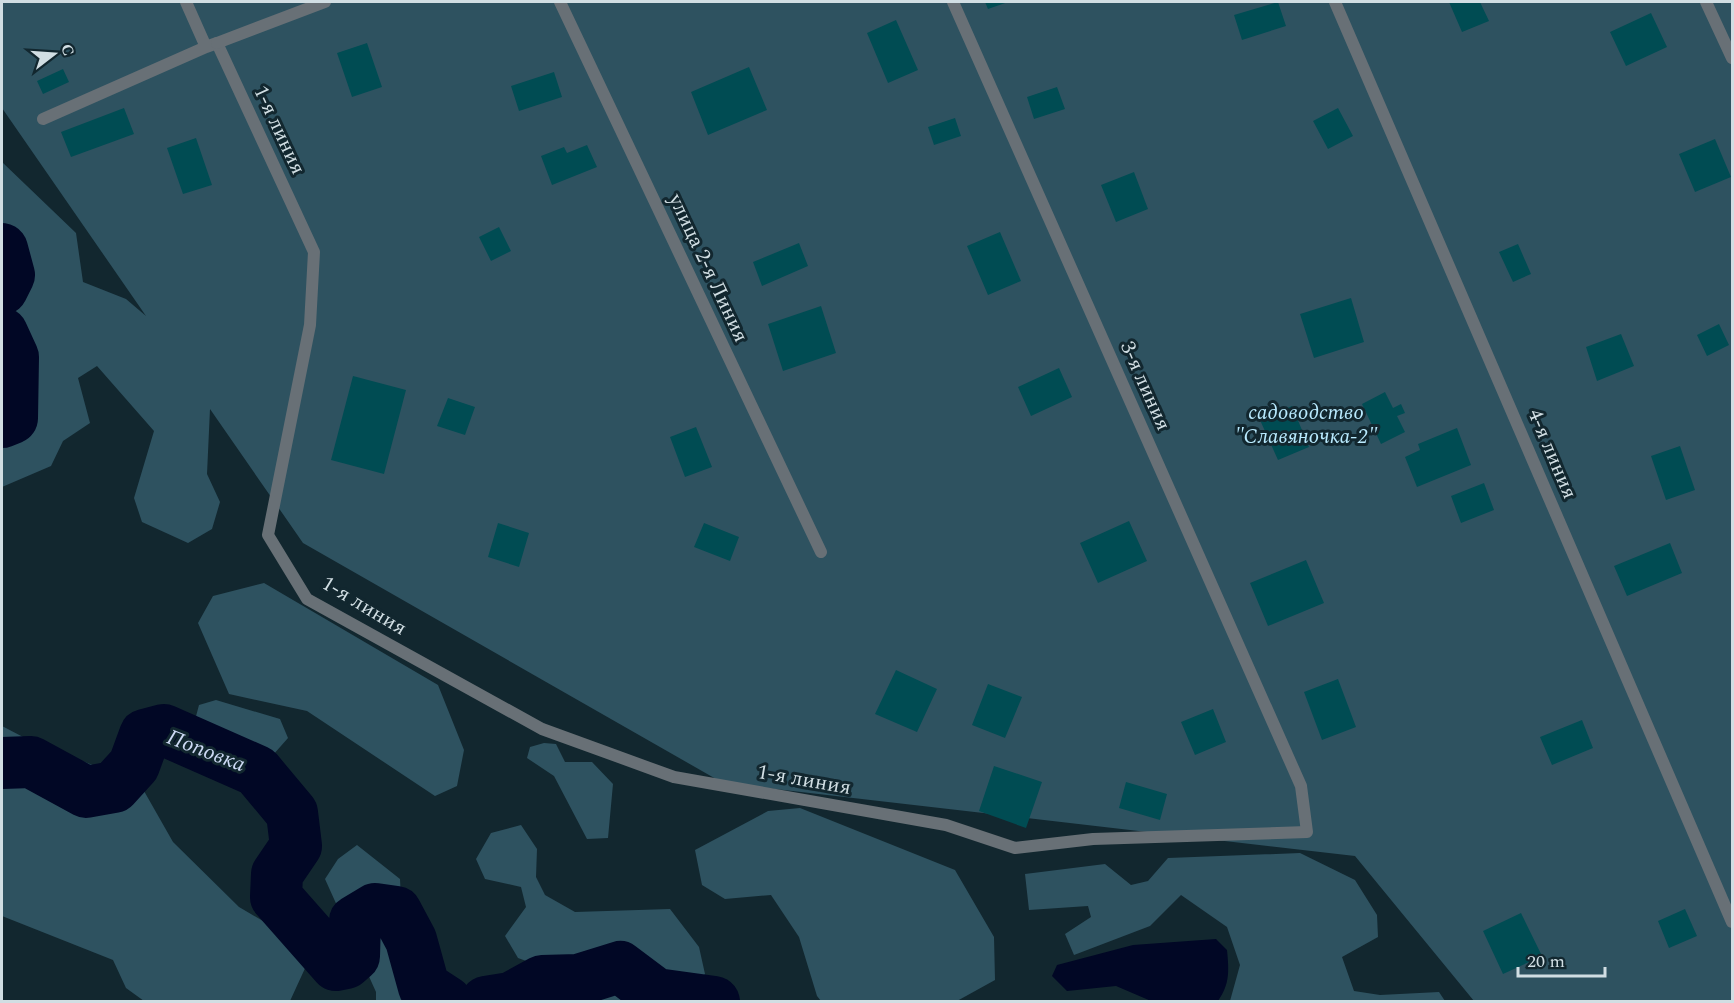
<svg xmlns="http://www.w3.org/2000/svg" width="1734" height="1003" viewBox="0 0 1734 1003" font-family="Spectral,serif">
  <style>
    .green { fill: #2e5260 }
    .water { fill: #010725 }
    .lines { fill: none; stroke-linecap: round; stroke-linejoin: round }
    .river { stroke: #010725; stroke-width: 52 }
    .building { fill: #004c53 }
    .service { stroke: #687076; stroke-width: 12 }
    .minor { stroke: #687076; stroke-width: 12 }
    .labels { text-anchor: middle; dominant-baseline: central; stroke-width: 6; stroke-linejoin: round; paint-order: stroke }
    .street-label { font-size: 21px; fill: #d1dee3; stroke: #12272f }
    .park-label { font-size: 21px; font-style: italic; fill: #b9eafe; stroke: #12272f }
    .water-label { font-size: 22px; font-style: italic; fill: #cddaf4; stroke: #12272f }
  </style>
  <rect width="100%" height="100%" fill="#12272f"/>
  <!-- green -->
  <path class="green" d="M2,2H1732V1001H1474L1355,856L723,783L303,543L210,409L207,474L220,502L212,529L188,543L142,522L134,498L154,431L97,366L78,378L90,423L63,441L51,466L2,487V162L76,233L83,282L126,299L146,316L2,108Z
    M264,583L438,685L464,750L457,786L435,796L307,711L229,694L198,623L213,596Z
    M216,700L280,719L288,738L273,755L250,756L195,720L199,705Z
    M2,726L25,738L140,784L173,842L239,907L299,942L307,964L290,1001H144L126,988L113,960L2,916Z
    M544,743L556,744L565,762H592L613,784L608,838L587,839L554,776L527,758L530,747Z
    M800,808L955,870L994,937L995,980L957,1001H821L817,996L799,937L771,895L725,899L702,885L695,850L768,811Z
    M521,825L537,849L536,877L545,895L575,912L670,909L699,947L705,974L691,989L661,983L655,963L623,950L562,974L518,958L505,936L526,907L521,887L485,879L476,859L491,833Z
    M357,845L400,879L403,940L432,1001H376V992L325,879L338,859Z
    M1300,853L1355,880L1377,915L1378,937L1342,957L1354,991L1380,995L1439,992L1445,1001H1230L1240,965L1227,927L1181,895L1150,926L1074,955L1065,934L1091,917L1088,906L1029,910L1025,874L1105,864L1131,885L1148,881L1168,858Z
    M615,990L642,1001H527L533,997Z"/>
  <!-- water -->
  <path class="water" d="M1216,939L1227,950C1229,971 1230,984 1218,1001H1151L1116,986L1067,991L1052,976L1057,965L1133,945Z"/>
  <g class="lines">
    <!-- river -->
    <path class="river" d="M2,249L9,275L2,289
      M2,333L13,357L12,418L2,422
      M2,763L31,762L86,792L114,787L134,765L145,735L164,730L257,771L292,813L296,846L277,874L276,897L336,965L346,963L354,956L355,921L375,909L396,912L411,940L424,987L447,1002
      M486,1002L511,998L542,981L578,980L620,967L656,994L714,1002"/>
  </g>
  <!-- building -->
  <path class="building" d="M985,2H1008L988,9Z
    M1278,2L1286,26L1242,40L1234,15Z
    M1449,2H1480L1489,21L1462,32Z
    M1651,13L1667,47L1626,66L1610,32Z
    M896,20L918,70L888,83L867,33Z
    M367,43L382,87L352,97L337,53Z
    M749,67L767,110L708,135L691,92Z
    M63,69L69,82L43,94L37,81Z
    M554,72L562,97L519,111L511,86Z
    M1057,87L1065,109L1034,119L1027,97Z
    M124,108L134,134L71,157L61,132Z
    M1338,108L1353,136L1328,149L1313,121Z
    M955,118L961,136L934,145L928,127Z
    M196,138L212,185L183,194L167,148Z
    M1715,139L1731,177L1695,192L1679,154Z
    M587,145L597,167L552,185L541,156L564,147L567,153Z
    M1134,172L1148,209L1116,222L1101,185Z
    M499,227L511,251L491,261L479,237Z
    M1000,232L1021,281L988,295L967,246Z
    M799,243L808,266L762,286L753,262Z
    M1518,244L1531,274L1513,282L1499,252Z
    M1351,298L1364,342L1314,358L1300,314Z
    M821,306L836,353L783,371L768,324Z
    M1719,324L1729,345L1707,356L1697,335Z
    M1621,334L1634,366L1597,381L1586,347Z
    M1059,368L1072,397L1031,416L1018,387Z
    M353,376L406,390L384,474L331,460Z
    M1385,392L1393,408L1401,404L1405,413L1397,416L1405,432L1381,444L1362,404Z
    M448,398L475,407L465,435L437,426Z
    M1292,406L1309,447L1278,460L1260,420Z
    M696,427L712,467L685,477L670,437Z
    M1457,428L1471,465L1417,487L1405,457L1420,450L1418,444Z
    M1680,446L1695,490L1666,500L1651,456Z
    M1484,483L1494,510L1461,523L1451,496Z
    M1129,521L1147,561L1098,583L1080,543Z
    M498,523L529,533L519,567L488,557Z
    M704,523L739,537L730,561L694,547Z
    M1670,543L1682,573L1627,596L1614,566Z
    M1306,560L1324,603L1268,626L1250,583Z
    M896,670L937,689L917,732L875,714Z
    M1338,679L1356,727L1322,740L1304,692Z
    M988,684L1022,697L1005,738L972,725Z
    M1213,709L1226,742L1195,755L1181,722Z
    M1582,720L1593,748L1552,765L1540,737Z
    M994,766L1042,782L1026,828L979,811Z
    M1126,782L1167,794L1160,820L1119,808Z
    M1685,909L1697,936L1669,948L1658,921Z
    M1521,913L1542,956L1503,974L1483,931Z"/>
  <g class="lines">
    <!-- service -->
    <path class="service" d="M186,2L206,47L217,43L314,252L310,325L268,535L307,599L542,729L674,777L946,825L1015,848L1093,839L1307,832L1301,786L953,2
      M560,2L821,552
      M1335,2L1732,922
      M1706,2L1732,58
      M43,119L206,47"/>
    <!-- minor -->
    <path class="minor" d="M217,43L325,2"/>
  </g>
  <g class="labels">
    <!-- street labels -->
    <g class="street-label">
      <text transform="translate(279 130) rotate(65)">1-я линия</text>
      <text transform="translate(708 268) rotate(65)">улица 2-я Линия</text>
      <text transform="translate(1145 386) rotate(66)">3-я линия</text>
      <text transform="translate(1552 454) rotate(67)">4-я линия</text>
      <text transform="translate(364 606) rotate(31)">1-я линия</text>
      <text transform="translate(804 780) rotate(10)">1-я линия</text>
    </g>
    <!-- park labels -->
    <g class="park-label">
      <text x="1306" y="413">садоводство<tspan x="1306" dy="24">"Славяночка-2"</tspan></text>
    </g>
    <!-- water labels -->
    <g class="water-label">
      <text transform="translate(206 751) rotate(21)">Поповка</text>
    </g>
  </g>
  <!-- border -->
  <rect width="1734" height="1003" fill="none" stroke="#d1dee3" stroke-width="6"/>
  <!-- north arrow -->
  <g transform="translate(54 54) rotate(73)" stroke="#12272f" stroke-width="4.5" paint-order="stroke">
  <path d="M0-4.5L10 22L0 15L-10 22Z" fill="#d1dee3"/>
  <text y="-9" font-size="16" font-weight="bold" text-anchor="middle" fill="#d1dee3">С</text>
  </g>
  <!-- scale -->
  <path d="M1518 967v9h87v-9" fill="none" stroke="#d1dee3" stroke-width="3"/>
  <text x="1527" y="967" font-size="18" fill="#d1dee3" stroke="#12272f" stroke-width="4.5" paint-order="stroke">20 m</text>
</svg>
